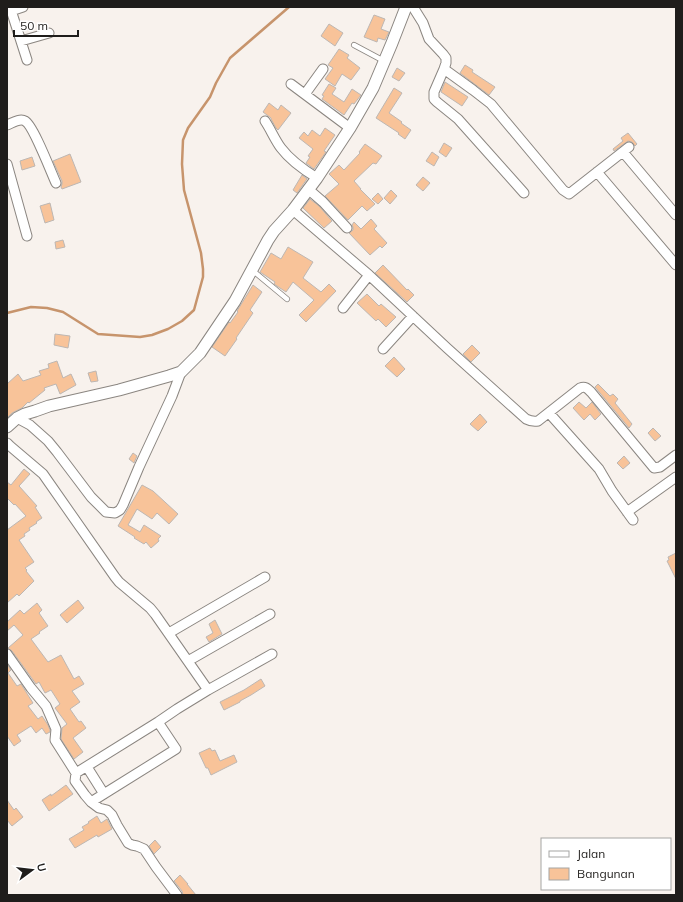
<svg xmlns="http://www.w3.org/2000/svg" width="683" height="902" viewBox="0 0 683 902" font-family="Mulish,sans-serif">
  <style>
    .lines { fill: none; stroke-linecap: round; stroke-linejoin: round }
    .stream { stroke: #c7946c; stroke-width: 2.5 }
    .building { fill: #f8c399; stroke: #bdb7b3 }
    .service-casing { stroke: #8b8681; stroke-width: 6 }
    .minor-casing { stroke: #8b8681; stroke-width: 11 }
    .tertiary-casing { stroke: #8b8681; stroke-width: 13 }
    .service { stroke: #fff; stroke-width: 4.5 }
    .minor { stroke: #fff; stroke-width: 9 }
    .tertiary { stroke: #fff; stroke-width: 11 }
  </style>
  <rect width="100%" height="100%" fill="#f8f2ed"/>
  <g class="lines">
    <!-- stream -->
    <path class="stream" d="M7,313L31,307L47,308L63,312L98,334L140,337L152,335L168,329L182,321L194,310L203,277V269L201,253L184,190L182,164L183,140L188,128L210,97L216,83L230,58L289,7"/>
  </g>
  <!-- building -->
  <path class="building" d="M374,15L385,19L381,29L389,32L385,40L378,38L377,42L364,37Z
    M329,24L343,33L335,46L321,36Z
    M339,49L349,55L347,58L360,68L351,80L342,74L335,86L325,79L333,68L328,65Z
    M465,65L473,70L472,72L495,87L489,95L460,73Z
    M397,68L405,73L399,81L392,77Z
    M445,82L468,97L462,106L441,92Z
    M329,84L336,88L332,94L344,102L352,89L361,95L354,104L352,103L344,115L322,99L324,96L322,95Z
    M394,88L402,93L389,113L402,122L401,123L411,130L405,139L398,134L399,133L376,118Z
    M269,103L278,110L281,105L291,113L278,130L276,128L271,119V118L263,112Z
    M325,128L335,135L324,151L326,152L314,169L306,163L310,157L308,156L313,149L299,138L304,132L308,136L312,130L320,136Z
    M628,133L637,144L635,146L632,142L628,141L614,151L613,149L623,141L621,138Z
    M444,143L452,148L446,157L439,152Z
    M365,144L382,156L376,164L373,163L354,181L361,189H360L375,204L367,211L362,206L348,220L325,196L339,184L329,174L339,165L344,170L360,153L359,152Z
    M432,152L439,157L434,166L426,161Z
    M70,154L81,182L62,189L61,187L62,184V181L53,161Z
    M32,157L35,166L22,170L20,161Z
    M302,175L307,179L297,193L293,190Z
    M423,177L430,183L423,191L416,185Z
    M391,190L397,196L390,204L384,198Z
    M378,193L383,199L378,204L372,199Z
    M310,199L319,206L332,221L324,228L303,208Z
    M50,203L54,220L45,223L40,206Z
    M371,219L377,226L374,229L387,243L382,248L380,246L370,255L349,233L353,230V227L352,225L354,222L361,229Z
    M63,240L65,247L56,249L55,242Z
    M288,247L313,262L303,278L321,292L329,284L336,291L306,322L299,315L314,300L293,282L286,292L274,284L275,282L260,272L271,253L281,259Z
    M383,265L407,290L408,289L414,295L407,302L375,273Z
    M253,285L262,292L250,310L253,313L236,338L237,339L225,356L212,347L229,322L230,323L238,312L237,311Z
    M367,294L379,306L381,304L396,317L386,327L378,319L376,321L357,303Z
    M55,334L70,336L68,348L54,345Z
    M472,345L480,353L471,362L463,354Z
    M394,357L405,369L397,377L385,366Z
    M57,361L63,378L71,374L76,385L60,394L56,384L44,388L45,390L29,403L28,402L22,408L12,413L7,418V384L18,374L23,381L41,375L39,371L49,368L48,364Z
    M96,371L98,381L91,382L88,373Z
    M598,384L610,396L613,394L618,399L615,403L632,424L629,428L595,387Z
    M579,402L586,408L592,402L601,414L595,420L590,414L584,420L573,408Z
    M480,414L487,422L478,431L470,424Z
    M653,428L661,436L655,441L648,433Z
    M133,453L137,456L134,463L129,459Z
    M624,456L630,463L623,469L617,463Z
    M24,469L30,474L19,486L37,506L35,507L42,518L36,522L37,523L29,528L30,530L24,534L25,536L19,540L34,562L25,568L27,570L26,571L34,581L19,596L17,594L7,603V530L26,516L15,504L14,505L7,498V482L11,485Z
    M142,485L153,491L178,514L169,524L157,513L152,519L137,509L128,525L140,532L144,525L161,536L158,539L159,541L151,548L146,542L144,544L134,538L135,537L118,526Z
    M676,553V579L667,561L669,560L668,557Z
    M78,600L84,608L67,623L60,615Z
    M37,603L42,610L39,613L48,626L39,632L40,633L31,639L48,662L61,655L74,679L79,676L84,684L72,691L80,702L70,709L79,722L81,721L86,728L73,738L83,752L74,759L61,739L62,728L67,724L55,708L60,704L51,690L45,693L39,682L36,684L12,651L8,648L23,635L14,625L7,631V622L20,610L24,614Z
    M215,620L222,634L209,642L206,637L213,633L209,624Z
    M7,664L11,670L8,673L17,686L21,684L33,703L28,706L38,719L42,716L48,725L50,730V732L46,734L42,728L36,733L31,726L17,735L21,741L14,746L7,736Z
    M261,679L265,686L251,695L240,701V702L224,710L220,702L244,690Z
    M210,748L212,751L215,750L220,761L234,755L237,762L211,775L208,768H206L199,753Z
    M66,785L73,794L49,811L42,800L51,794V796Z
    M7,800L14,810L16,808L23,817L12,826L7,820Z
    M97,816L101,823L107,819L112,829L98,837L97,835L75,848L69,839L84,830L82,827L89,823L88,822Z
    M155,840L161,847L154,854L149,846Z
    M180,875L188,884H187L196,895H183L182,891L174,881Z"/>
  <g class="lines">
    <defs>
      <path id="service" d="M354,45L384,61
        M252,270L287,299"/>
      <path id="minor" d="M10,7L27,60
        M413,7L423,23L429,39L443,54L446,58V63L444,69L434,92V99L437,102L458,119L524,193
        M11,11L23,7
        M21,41L49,33
        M444,69L473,90L491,104L563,190L569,194L629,147
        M291,84L350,128
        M305,94L323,69
        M265,121C271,130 275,140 281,148C290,160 304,170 317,178
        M7,125C12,123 20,118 25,121C33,125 51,172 56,183
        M623,152L676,215
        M7,164L27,236
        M597,172L676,265
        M308,189L323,202L347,228
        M293,210L369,275L447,348L526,419C530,421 533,422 538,421L580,388C585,386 587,388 591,392L654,468L660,467L676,455
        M343,308L369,275
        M383,349L413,316
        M549,413L599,469L612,491L633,520
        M17,418L30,425L48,441L57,452L91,497L106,512L115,513L120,510L123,505L139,467L172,396L181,372
        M7,443L10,446L43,474L115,577L119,582L150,608L155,614L208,690
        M627,512L676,477
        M169,633L265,577
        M7,654L31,688L46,706L56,729L55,740L76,773L158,722L177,709L208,690L272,654
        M188,661L270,614
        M87,767L104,794
        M76,773L75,781L85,795L91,802L99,808L107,810L112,815L117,825L128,843L132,845L137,846L144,849L156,867L177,895
        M91,802L176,749L158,722"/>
      <path id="tertiary" d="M7,427L17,418L25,414L35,411L49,406L119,390L169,376L181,372L200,353L235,301L268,240L274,231L293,210L317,178L350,128L373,88L392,43L406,7"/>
    </defs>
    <!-- service casing -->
    <use href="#service" class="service-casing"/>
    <!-- minor casing -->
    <use href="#minor" class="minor-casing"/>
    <!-- tertiary casing -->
    <use href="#tertiary" class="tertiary-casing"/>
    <!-- service -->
    <use href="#service" class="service"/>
    <!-- minor -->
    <use href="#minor" class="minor"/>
    <!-- tertiary -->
    <use href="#tertiary" class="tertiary"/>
  </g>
  <!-- border -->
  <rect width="683" height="902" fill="none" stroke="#1f1d1b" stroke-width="16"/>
  <!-- legend -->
  <rect x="541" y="838" width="130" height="52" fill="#ffffff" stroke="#a5a5a4"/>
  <rect x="549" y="851" width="20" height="6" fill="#ffffff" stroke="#a5a5a4"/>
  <text x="577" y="858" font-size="12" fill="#1f1d1b">Jalan</text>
  <rect x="549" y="868" width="20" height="12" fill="#f8c399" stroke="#a5a5a4"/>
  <text x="577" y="878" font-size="12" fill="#1f1d1b">Bangunan</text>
  <!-- north arrow -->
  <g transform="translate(32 870) rotate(75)" stroke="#ffffff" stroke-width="3" paint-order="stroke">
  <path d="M0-3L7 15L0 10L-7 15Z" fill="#1f1d1b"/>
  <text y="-6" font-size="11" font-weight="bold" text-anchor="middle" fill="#1f1d1b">U</text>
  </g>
  <!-- scale -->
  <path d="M14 30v6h64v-6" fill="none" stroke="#1f1d1b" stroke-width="2"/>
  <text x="20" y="30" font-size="12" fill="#1f1d1b" stroke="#ffffff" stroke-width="3" paint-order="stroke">50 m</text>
</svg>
